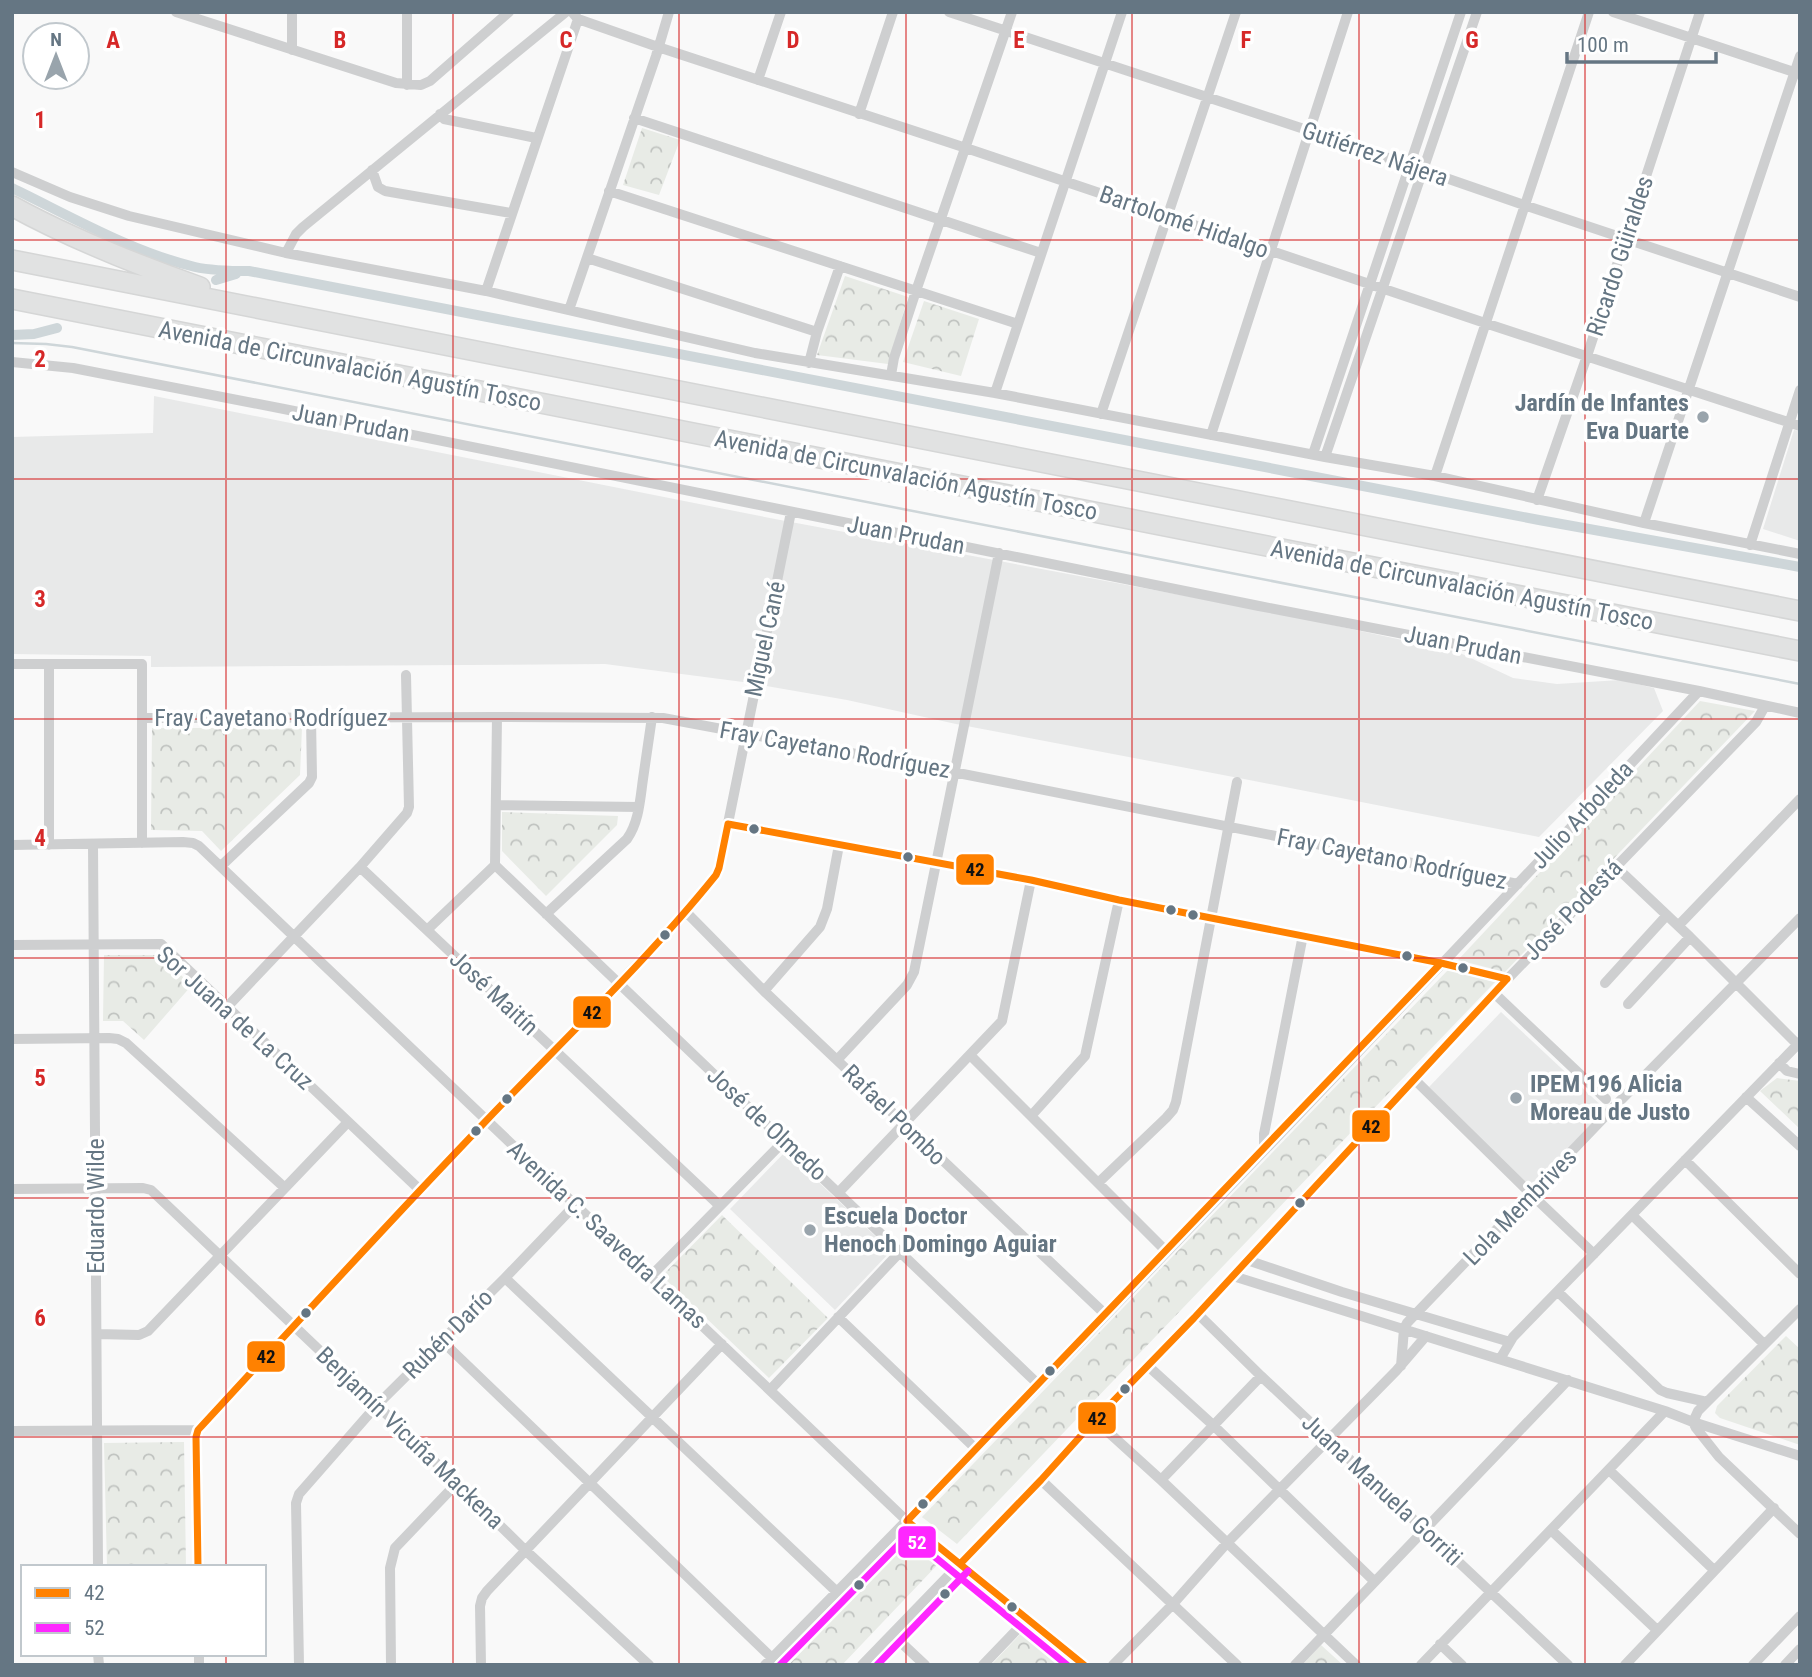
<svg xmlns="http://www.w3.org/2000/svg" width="1812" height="1677" viewBox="0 0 1812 1677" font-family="'Roboto Condensed',sans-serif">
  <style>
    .built { fill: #e8e9e9 }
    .forest { fill: url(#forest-crowns) }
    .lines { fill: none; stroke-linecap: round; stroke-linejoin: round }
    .stream { stroke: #ced6d9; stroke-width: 2.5 }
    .canal { stroke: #ced6d9; stroke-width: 10 }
    .highway-casing { stroke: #d5d6d6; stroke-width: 22 }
    .street { stroke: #cecfd0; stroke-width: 10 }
    .highway { stroke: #e1e2e2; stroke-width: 19 }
    .bus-1-casing { stroke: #fff; stroke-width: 12 }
    .bus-2-casing { stroke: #fff; stroke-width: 12 }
    .bus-1 { stroke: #ff8100; stroke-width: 7 }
    .bus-2 { stroke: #fe27ff; stroke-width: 7 }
    .grid { fill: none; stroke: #d62828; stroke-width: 2; stroke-opacity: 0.55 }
    .poi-dot { fill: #99a4ac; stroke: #fff; stroke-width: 2.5 }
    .bus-dot { fill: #657683; stroke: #fff; stroke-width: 2.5 }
    .labels { text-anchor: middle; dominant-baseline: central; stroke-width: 7; stroke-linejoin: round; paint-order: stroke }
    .street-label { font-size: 24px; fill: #657683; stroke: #fff }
    .poi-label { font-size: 24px; font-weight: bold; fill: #657683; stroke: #fff; text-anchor: start }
    .grid-label { font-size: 23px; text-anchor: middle; font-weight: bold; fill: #d62828; stroke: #fff; stroke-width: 7; stroke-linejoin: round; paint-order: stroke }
    .line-badge { stroke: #fff; stroke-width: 2.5 }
    .badge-label { font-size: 19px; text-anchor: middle; font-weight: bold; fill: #fff }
    .pale-badge-label { font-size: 19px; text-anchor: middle; font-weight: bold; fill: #111 }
  </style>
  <defs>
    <pattern id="forest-crowns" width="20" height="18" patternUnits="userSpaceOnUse" patternTransform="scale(1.75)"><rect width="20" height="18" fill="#e8ebe6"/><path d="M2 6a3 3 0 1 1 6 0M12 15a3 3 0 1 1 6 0" fill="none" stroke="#c0c3c0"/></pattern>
  </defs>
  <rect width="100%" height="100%" fill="#f9f9f9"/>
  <!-- built -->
  <path class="built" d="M154,396L775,519L1277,613L1458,652L1513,678L1557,684L1620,680L1654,688L1663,711L1539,837L1244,779L956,724L847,700L743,682L605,664L151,667V656L12,654V437L153,433Z
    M1794,430L1800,431V541L1763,529Z
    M1501,1012L1605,1109L1530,1189L1429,1087Z
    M786,1151L891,1251L835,1310L730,1209Z"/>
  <!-- forest -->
  <path class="forest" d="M642,128L680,140L659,195L623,185Z
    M845,276L908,297L888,364L817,355Z
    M924,301L979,319L961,376L903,362Z
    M1700,701L1755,711L1505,972L1458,960Z
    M152,728H302L300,775L221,851L202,831L151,830Z
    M502,812L618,816L617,825L546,896L502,851Z
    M104,955H158L192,985L144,1040L123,1021H103Z
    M1448,970L1495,982L957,1544L922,1517Z
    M1777,1078L1800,1081V1129L1760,1091Z
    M722,1215L828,1318L769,1378L662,1276Z
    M1786,1336L1800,1349V1445L1720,1418L1715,1413L1717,1406Z
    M184,1442L186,1567H107L104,1443Z
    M905,1534L941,1561L842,1665H777Z
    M1026,1628L1064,1665H991Z
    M1321,1645L1343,1665H1302Z"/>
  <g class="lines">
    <!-- stream -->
    <path class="stream" d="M12,343L46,344L72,347L1800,684"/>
    <!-- canal -->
    <path class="canal" d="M12,188C70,216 132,252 195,267C213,271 231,271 249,271L1539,520L1800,567
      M216,280L236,274
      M12,335L34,334L57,328"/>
    <defs>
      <path id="highway" d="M12,206C72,239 135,264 200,287
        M12,260L1800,611
        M12,299L1800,651"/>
    </defs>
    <!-- highway casing -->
    <use href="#highway" class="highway-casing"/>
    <!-- street -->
    <path class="street" d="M176,12L396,83L421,85L430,81L509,12
      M292,12V50
      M407,12V85
      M572,12L578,19L658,47L966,148L1485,323L1800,426
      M949,12L1310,131L1524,205L1800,297
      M1613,12L1800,74
      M758,80L781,12
      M440,114L444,119L536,138
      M859,114L893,12
      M634,118L1041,253
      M372,170L378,187L385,191L511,213
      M12,172L70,197L129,216L286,253L486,291L755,353L995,393L1325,457L1435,476L1644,523L1800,554
      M609,191L1018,324
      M286,253L296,234L303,227L566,12
      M587,258L817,332
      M486,291L578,19
      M569,310L656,56L669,12
      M12,362L73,368L284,409L1259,606L1699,691L1800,713
      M809,363L817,332L840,266
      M891,375L894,358L916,291L1012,12
      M995,393L1122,12
      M1101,414L1236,12
      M1211,435L1348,12
      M1313,454L1461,12
      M1325,457L1477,12
      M1435,476L1589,12
      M1537,500L1587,356L1700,12
      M1644,523L1800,56
      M1750,545L1800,390
      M12,664H142V843
      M49,664V845
      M142,718L497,717L663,718L953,772L1518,884
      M496,805L639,807
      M728,824L1031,880L1119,900L1441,963L1507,979
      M12,845L183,842L193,843L199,846L907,1521L1084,1665
      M93,845L98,1567
      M495,865L1038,1384
      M221,866L309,783L312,777L311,718
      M1615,866L1690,937L1800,1047
      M360,867L720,1206
      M686,912L764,991L1105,1314
      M546,914L627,839C639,822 640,800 643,779C646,759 649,738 652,717
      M1678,926L1800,799
      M427,930L495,865L497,717
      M12,945L161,944L420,1190
      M1605,983L1667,915
      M764,991L820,927L827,909L839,845
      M1494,993L1606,1099
      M1628,1004L1690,937
      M227,1007L360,867L407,813L409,807L406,675
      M12,1039L109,1038L118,1039L126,1043L285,1188
      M971,1056L1166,1251
      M837,1060L907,985L914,972L999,553
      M1779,1063L1787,1071L1800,1074
      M1415,1080L1532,1195L1594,1254
      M1746,1097L1800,1146
      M1031,1116L1085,1056L1119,900
      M1264,1149V1134L1303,935
      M1685,1160L1800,1274
      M1098,1183L1166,1118L1173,1110L1176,1102L1237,782
      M12,1189L143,1188L151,1190L377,1405L525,1550L649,1665
      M839,1192L1002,1021L1031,880
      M1632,1215L1764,1344
      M1247,1260L1342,1292L1510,1342
      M651,1276L784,1141
      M1233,1276L1665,1411L1693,1422L1800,1456
      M505,1278L837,1592
      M1558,1292L1660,1390L1667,1393L1707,1402
      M1198,1314L1261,1376L1568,1665
      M838,1317L976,1449
      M97,1334L139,1335L148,1331L348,1122
      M442,1341L772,1658
      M1500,1359L1513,1337L1800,1042
      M1148,1366L1213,1425L1374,1581
      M1401,1366L1404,1329L1407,1323L1614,1107L1800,918
      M770,1390L900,1252
      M1095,1420L1161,1480L1356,1665
      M1693,1422L1698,1411L1800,1309
      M1693,1422L1696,1428L1719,1457L1800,1534
      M12,1431L198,1430
      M1609,1470L1714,1570
      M1041,1480L1237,1665
      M1161,1480L1261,1376
      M1551,1530L1657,1630
      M198,1567L196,1437L198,1430L420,1190L486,1120L556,1050L686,912L716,875L719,868L791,512
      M892,1634L925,1665
      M1440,1644L1462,1665
      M98,1654L99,1665
      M199,1654V1665
      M299,1665L296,1503L299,1494L377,1405L505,1278L575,1205
      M391,1665L390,1568L395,1548L457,1483
      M481,1665L480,1606L482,1598L487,1591L722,1344
      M765,1665C1081,1344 1392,1019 1699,691
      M862,1665L1041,1480L1095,1420L1194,1318L1494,993L1756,722L1765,706
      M983,1665L1027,1619
      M1113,1665L1173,1604L1227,1543L1396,1371L1426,1336
      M1295,1665L1568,1380
      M1421,1665L1665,1411
      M1625,1665L1774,1508
      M1753,1665L1800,1616
      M1785,1665L1800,1649"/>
    <!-- highway -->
    <use href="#highway" class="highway"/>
    <defs>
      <path id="bus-1" d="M728,824L1031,880L1119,900L1441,963L1507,979
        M960,1564L1041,1480L1095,1420L1194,1318L1507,979
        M198,1567L196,1437L198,1430C293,1327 387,1224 484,1123C562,1041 645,963 716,875L719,868L728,824
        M1084,1665L907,1521L1441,963"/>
      <path id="bus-2" d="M780,1665L908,1535L1067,1665
        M877,1665L968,1571"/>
    </defs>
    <!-- bus-1 casing -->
    <use href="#bus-1" class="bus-1-casing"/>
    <!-- bus-2 casing -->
    <use href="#bus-2" class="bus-2-casing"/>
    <!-- bus-1 -->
    <use href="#bus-1" class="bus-1"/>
    <!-- bus-2 -->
    <use href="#bus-2" class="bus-2"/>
  </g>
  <!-- grid -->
  <path class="grid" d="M226,12V1567M453,12V1665M679,12V1665M906,12V1665M1132,12V1665M1359,12V1665M1585,12V1665M12,240H1800M12,479H1800M12,719H1800M12,958H1800M12,1198H1800M12,1437H1800M226,1654V1665"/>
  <!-- markers -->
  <g class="poi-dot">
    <circle cx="1703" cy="417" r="7"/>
    <circle cx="1516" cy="1098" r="7"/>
    <circle cx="810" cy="1230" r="7"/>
  </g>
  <g class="bus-dot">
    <circle cx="754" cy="829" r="6"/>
    <circle cx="908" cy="857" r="6"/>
    <circle cx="1171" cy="910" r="6"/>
    <circle cx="1193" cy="915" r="6"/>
    <circle cx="665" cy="935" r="6"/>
    <circle cx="1407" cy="956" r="6"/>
    <circle cx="1463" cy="968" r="6"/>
    <circle cx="507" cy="1099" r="6"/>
    <circle cx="476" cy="1131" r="6"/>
    <circle cx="1300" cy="1203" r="6"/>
    <circle cx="306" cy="1313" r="6"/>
    <circle cx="1050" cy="1371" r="6"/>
    <circle cx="1125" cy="1389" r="6"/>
    <circle cx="923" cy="1504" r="6"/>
    <circle cx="859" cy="1585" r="6"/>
    <circle cx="945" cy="1594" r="6"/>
    <circle cx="1012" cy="1607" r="6"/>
  </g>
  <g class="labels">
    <!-- street labels -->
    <g class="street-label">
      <text transform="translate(1375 154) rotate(19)">Gutiérrez Nájera</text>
      <text transform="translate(1184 222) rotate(19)">Bartolomé Hidalgo</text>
      <text transform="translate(1620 256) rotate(-72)">Ricardo Güiraldes</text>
      <text transform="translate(350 366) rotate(11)">Avenida de Circunvalación Agustín Tosco</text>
      <text transform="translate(351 423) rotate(11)">Juan Prudan</text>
      <text transform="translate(906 475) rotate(11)">Avenida de Circunvalación Agustín Tosco</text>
      <text transform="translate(906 535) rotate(11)">Juan Prudan</text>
      <text transform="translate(1462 585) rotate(11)">Avenida de Circunvalación Agustín Tosco</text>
      <text transform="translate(765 639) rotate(-78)">Miguel Cané</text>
      <text transform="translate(1463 645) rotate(11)">Juan Prudan</text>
      <text x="271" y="718">Fray Cayetano Rodríguez</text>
      <text transform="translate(835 750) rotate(10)">Fray Cayetano Rodríguez</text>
      <text transform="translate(1582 815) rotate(-47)">Julio Arboleda</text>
      <text transform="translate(1392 859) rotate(11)">Fray Cayetano Rodríguez</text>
      <text transform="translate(1573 910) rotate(-46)">José Podestá</text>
      <text transform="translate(494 993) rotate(43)">José Maitín</text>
      <text transform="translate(235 1018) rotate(42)">Sor Juana de La Cruz</text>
      <text transform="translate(894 1115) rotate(44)">Rafael Pombo</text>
      <text transform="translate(767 1124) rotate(43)">José de Olmedo</text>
      <text transform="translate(96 1206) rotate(-90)">Eduardo Wilde</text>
      <text transform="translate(1520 1207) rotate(-46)">Lola Membrives</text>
      <text transform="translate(607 1235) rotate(43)">Avenida C. Saavedra Lamas</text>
      <text transform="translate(448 1334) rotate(-45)">Rubén Darío</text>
      <text transform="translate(410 1438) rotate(44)">Benjamín Vicuña Mackena</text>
      <text transform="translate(1382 1490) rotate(43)">Juana Manuela Gorriti</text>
    </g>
    <!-- poi labels -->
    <g class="poi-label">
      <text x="1689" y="403" text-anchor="end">Jardín de Infantes<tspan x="1689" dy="28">Eva Duarte</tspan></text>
      <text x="1530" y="1084">IPEM 196 Alicia<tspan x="1530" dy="28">Moreau de Justo</tspan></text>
      <text x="824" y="1216">Escuela Doctor<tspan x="824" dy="28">Henoch Domingo Aguiar</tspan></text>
    </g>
  </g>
  <g class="grid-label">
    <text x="113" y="48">A</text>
    <text x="340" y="48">B</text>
    <text x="566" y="48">C</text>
    <text x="793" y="48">D</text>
    <text x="1019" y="48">E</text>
    <text x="1246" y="48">F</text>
    <text x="1472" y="48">G</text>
    <text x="40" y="128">1</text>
    <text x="40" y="367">2</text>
    <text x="40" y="607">3</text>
    <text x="40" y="846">4</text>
    <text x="40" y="1086">5</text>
    <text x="40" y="1326">6</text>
  </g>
  <g class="line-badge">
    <rect x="955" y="853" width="40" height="33" rx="7" fill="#ff8100"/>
    <rect x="572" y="995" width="40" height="34" rx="7" fill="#ff8100"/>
    <rect x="1351" y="1109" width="40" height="34" rx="7" fill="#ff8100"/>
    <rect x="246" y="1340" width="40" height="33" rx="7" fill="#ff8100"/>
    <rect x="1077" y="1401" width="40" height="34" rx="7" fill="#ff8100"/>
    <rect x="897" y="1525" width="40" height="34" rx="7" fill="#fe27ff"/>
  </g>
  <g class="badge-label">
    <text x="917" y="1549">52</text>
  </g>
  <g class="pale-badge-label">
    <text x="975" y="876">42</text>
    <text x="592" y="1019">42</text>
    <text x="1371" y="1133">42</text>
    <text x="266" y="1363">42</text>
    <text x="1097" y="1425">42</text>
  </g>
  <!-- border -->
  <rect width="1812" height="1677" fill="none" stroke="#657683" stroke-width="28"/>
  <!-- legend -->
  <rect x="21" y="1565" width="245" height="91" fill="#ffffff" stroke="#c1c8cd" stroke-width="2"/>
  <rect x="35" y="1588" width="35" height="10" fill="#ff8100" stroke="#c1c8cd" stroke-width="2"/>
  <text x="84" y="1600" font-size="21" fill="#657683">42</text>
  <rect x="35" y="1623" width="35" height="10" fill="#fe27ff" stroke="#c1c8cd" stroke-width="2"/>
  <text x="84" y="1635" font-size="21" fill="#657683">52</text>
  <!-- north arrow -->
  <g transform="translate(56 56)"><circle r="33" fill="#ffffff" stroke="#c1c8cd" stroke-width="2"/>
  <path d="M0-5L12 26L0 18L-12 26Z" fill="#99a4ac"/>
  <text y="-10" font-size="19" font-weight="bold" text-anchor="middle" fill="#657683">N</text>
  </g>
  <!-- scale -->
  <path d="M1567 52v10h149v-10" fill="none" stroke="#657683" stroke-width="3.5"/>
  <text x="1577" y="52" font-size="21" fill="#657683" stroke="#ffffff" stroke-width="5" paint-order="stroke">100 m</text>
</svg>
